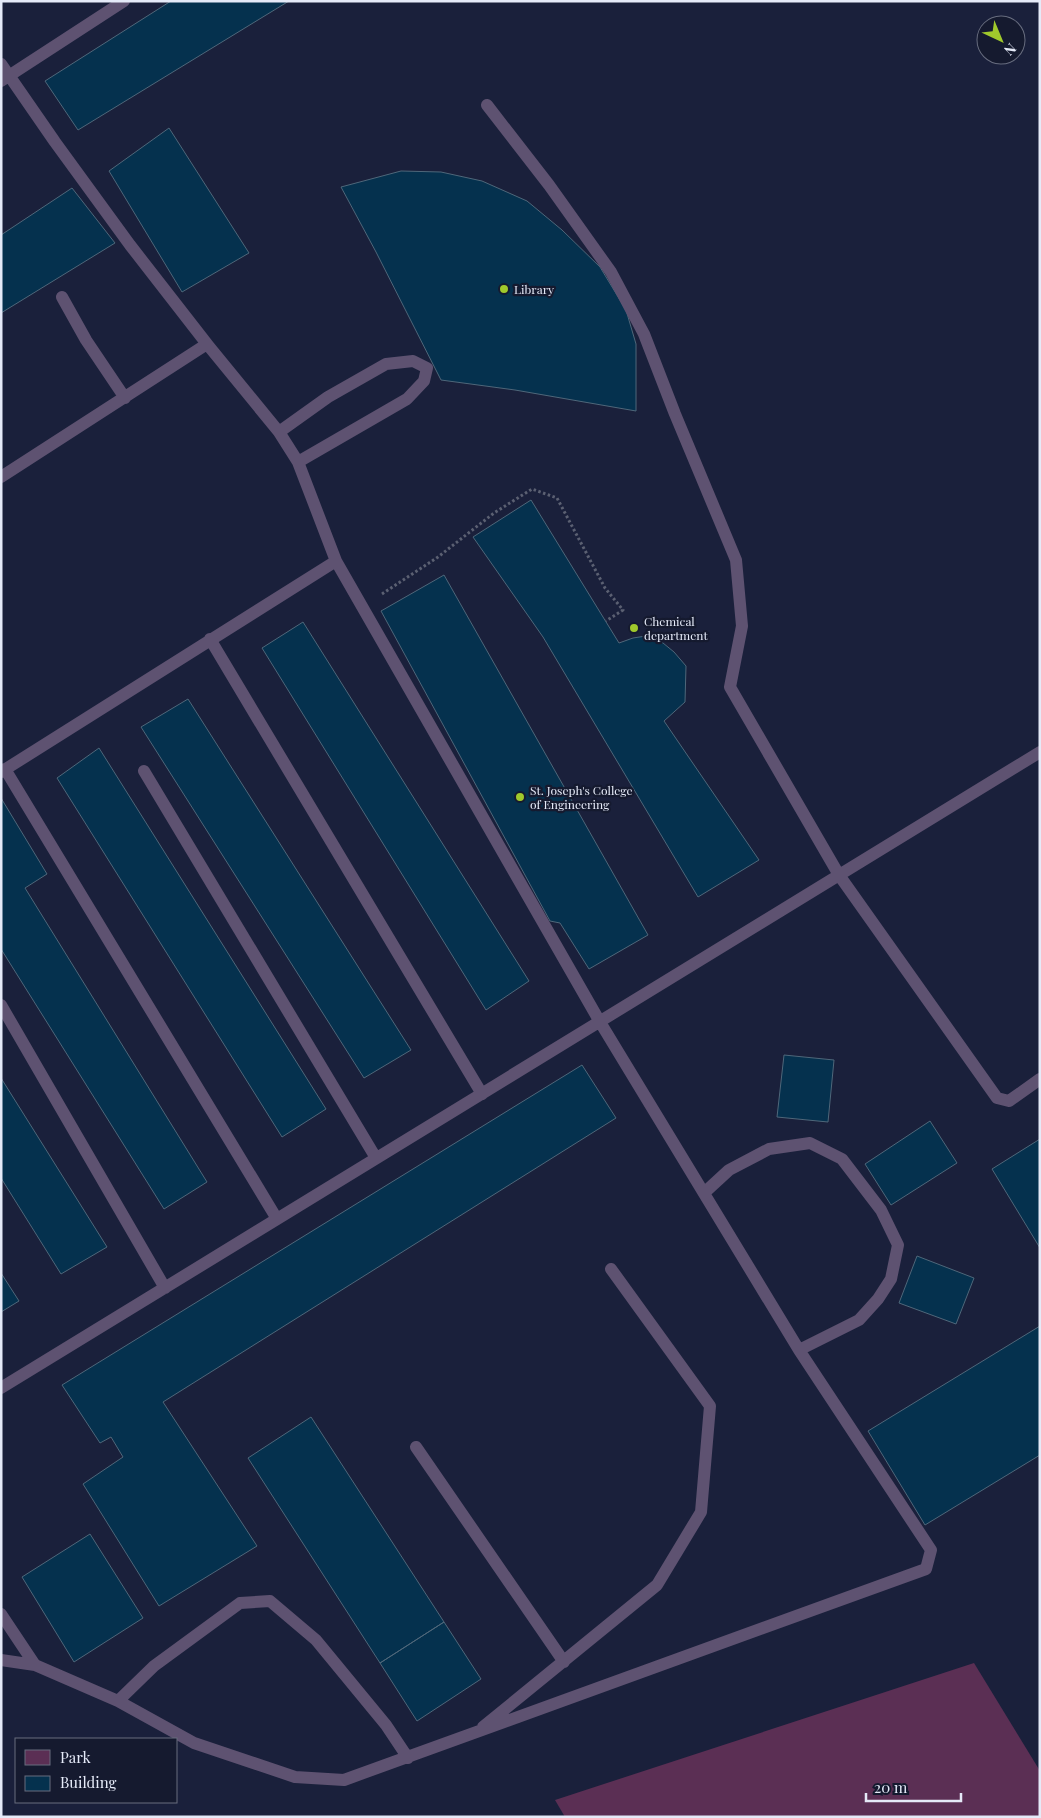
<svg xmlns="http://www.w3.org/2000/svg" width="1041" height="1818" viewBox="0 0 1041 1818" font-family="'Playfair Display',serif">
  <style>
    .built { fill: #1a203b; fill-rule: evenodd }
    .green { fill: #5b2f54 }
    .building { fill: #05314e; stroke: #4f677a }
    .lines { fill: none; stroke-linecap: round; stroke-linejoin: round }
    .path { stroke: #5b6072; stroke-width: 3; stroke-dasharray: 2.5 2.5; stroke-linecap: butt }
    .service { stroke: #5e5271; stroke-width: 12 }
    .poi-dot { fill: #a0c92c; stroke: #151a2f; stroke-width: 2 }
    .labels { text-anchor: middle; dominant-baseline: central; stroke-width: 4.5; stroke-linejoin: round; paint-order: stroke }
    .poi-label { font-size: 12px; fill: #e5eaf8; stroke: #151a2f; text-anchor: start }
  </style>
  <rect width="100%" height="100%" fill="#151a2f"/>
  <!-- built -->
  <path class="built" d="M1,1H1040V1817H1ZM986,25H1016V55H986ZM16,1739H176V1802H16Z"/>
  <!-- green -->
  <path class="green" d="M974,1663L1040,1771V1817H565L555,1800Z"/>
  <!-- building -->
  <path class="building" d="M171,1H289L78,130L45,81Z
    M169,128L249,253L182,292L109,171Z
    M401,171L441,172L482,181L527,201L562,230L600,267L626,310L636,344V411L515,390L441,380L376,252L341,187Z
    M72,188L115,243L1,313V235Z
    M531,500L619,643L633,638L646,636L663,643L674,652L686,666L685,702L664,721L759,860L698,897L543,637L473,537Z
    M444,575L648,935L589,969L560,923L550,921L381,611Z
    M303,622L529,981L486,1010L262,648Z
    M188,699L411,1050L364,1078L141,727Z
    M99,748L326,1109L282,1137L57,778Z
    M1,798L47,874L25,888L207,1182L164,1209L1,949Z
    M784,1055L834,1060L828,1122L777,1117Z
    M582,1065L616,1118L163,1402L257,1546L159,1606L83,1484L123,1457L111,1437L100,1443L62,1385Z
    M1,1078L107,1247L61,1274L1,1178Z
    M930,1121L957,1163L891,1205L865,1164Z
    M1040,1139V1248L992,1169Z
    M917,1256L974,1278L956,1324L899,1303Z
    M1,1273L19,1301L1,1312Z
    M1040,1326V1455L925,1525L868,1431Z
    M311,1417L444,1622L380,1663L248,1458Z
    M90,1534L143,1618L74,1662L22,1577Z
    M444,1622L481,1679L417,1721L380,1663Z"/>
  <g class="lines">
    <!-- path -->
    <path class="path" d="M382,594L438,557L494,513L532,489L557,498L605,588L623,610L606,621"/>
    <!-- service -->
    <path class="service" d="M1,64L55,142L130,245L207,344
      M1,81L124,1
      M487,105L549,185L611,272L644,334L675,414L736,560L742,626L730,687L839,875L997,1098L1009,1101L1040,1079
      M62,297L86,340L125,398
      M279,432L328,397L386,364L413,361L427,368L424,381L407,399L298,462
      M1,477L207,344L279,432L298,462L336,561L1,772
      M336,561L600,1022L799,1350L859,1320L878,1299L891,1279L898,1245L881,1210L842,1159L810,1143L769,1149L729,1170L704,1193
      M210,639L482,1094
      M5,769L277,1219
      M144,771L376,1158
      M1,1005L165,1288
      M1,1388L1040,752
      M416,1447L564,1662
      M1,1614L35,1665
      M1,1660L35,1665L118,1701L194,1743L295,1777L344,1780L926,1569L931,1550L799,1350
      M118,1701L154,1666L240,1603L270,1601L316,1640L386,1725L408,1758
      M483,1727L657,1585L701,1512L710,1406L611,1269"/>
  </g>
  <!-- markers -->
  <g class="poi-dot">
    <circle cx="504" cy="289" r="5"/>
    <circle cx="634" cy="628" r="5"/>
    <circle cx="520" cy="797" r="5"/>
  </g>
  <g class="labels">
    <!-- poi labels -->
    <g class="poi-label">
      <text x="514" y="289">Library</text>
      <text x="644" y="621">Chemical<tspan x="644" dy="14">department</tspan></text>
      <text x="530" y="790">St. Joseph's College<tspan x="530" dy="14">of Engineering</tspan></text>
    </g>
  </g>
  <!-- border -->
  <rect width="1041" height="1818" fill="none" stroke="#e5eaf8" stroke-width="5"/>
  <!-- legend -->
  <rect x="15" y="1738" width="162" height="65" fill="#151a2f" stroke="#686d7f"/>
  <rect x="25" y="1750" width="25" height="15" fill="#5b2f54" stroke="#686d7f"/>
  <text x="60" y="1763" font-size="15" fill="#e5eaf8">Park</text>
  <rect x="25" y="1776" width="25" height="15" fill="#05314e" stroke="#686d7f"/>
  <text x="60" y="1788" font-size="15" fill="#e5eaf8">Building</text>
  <!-- north arrow -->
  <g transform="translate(1001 40) rotate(136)"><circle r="24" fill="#151a2f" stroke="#686d7f"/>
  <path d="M0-4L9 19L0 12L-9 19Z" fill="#a0c92c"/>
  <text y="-8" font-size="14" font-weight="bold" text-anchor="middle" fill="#e5eaf8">N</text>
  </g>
  <!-- scale -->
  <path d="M866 1793v8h95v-8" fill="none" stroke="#e5eaf8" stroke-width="2.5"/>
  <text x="874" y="1793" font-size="15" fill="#e5eaf8" stroke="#151a2f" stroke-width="4" paint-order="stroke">20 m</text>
</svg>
